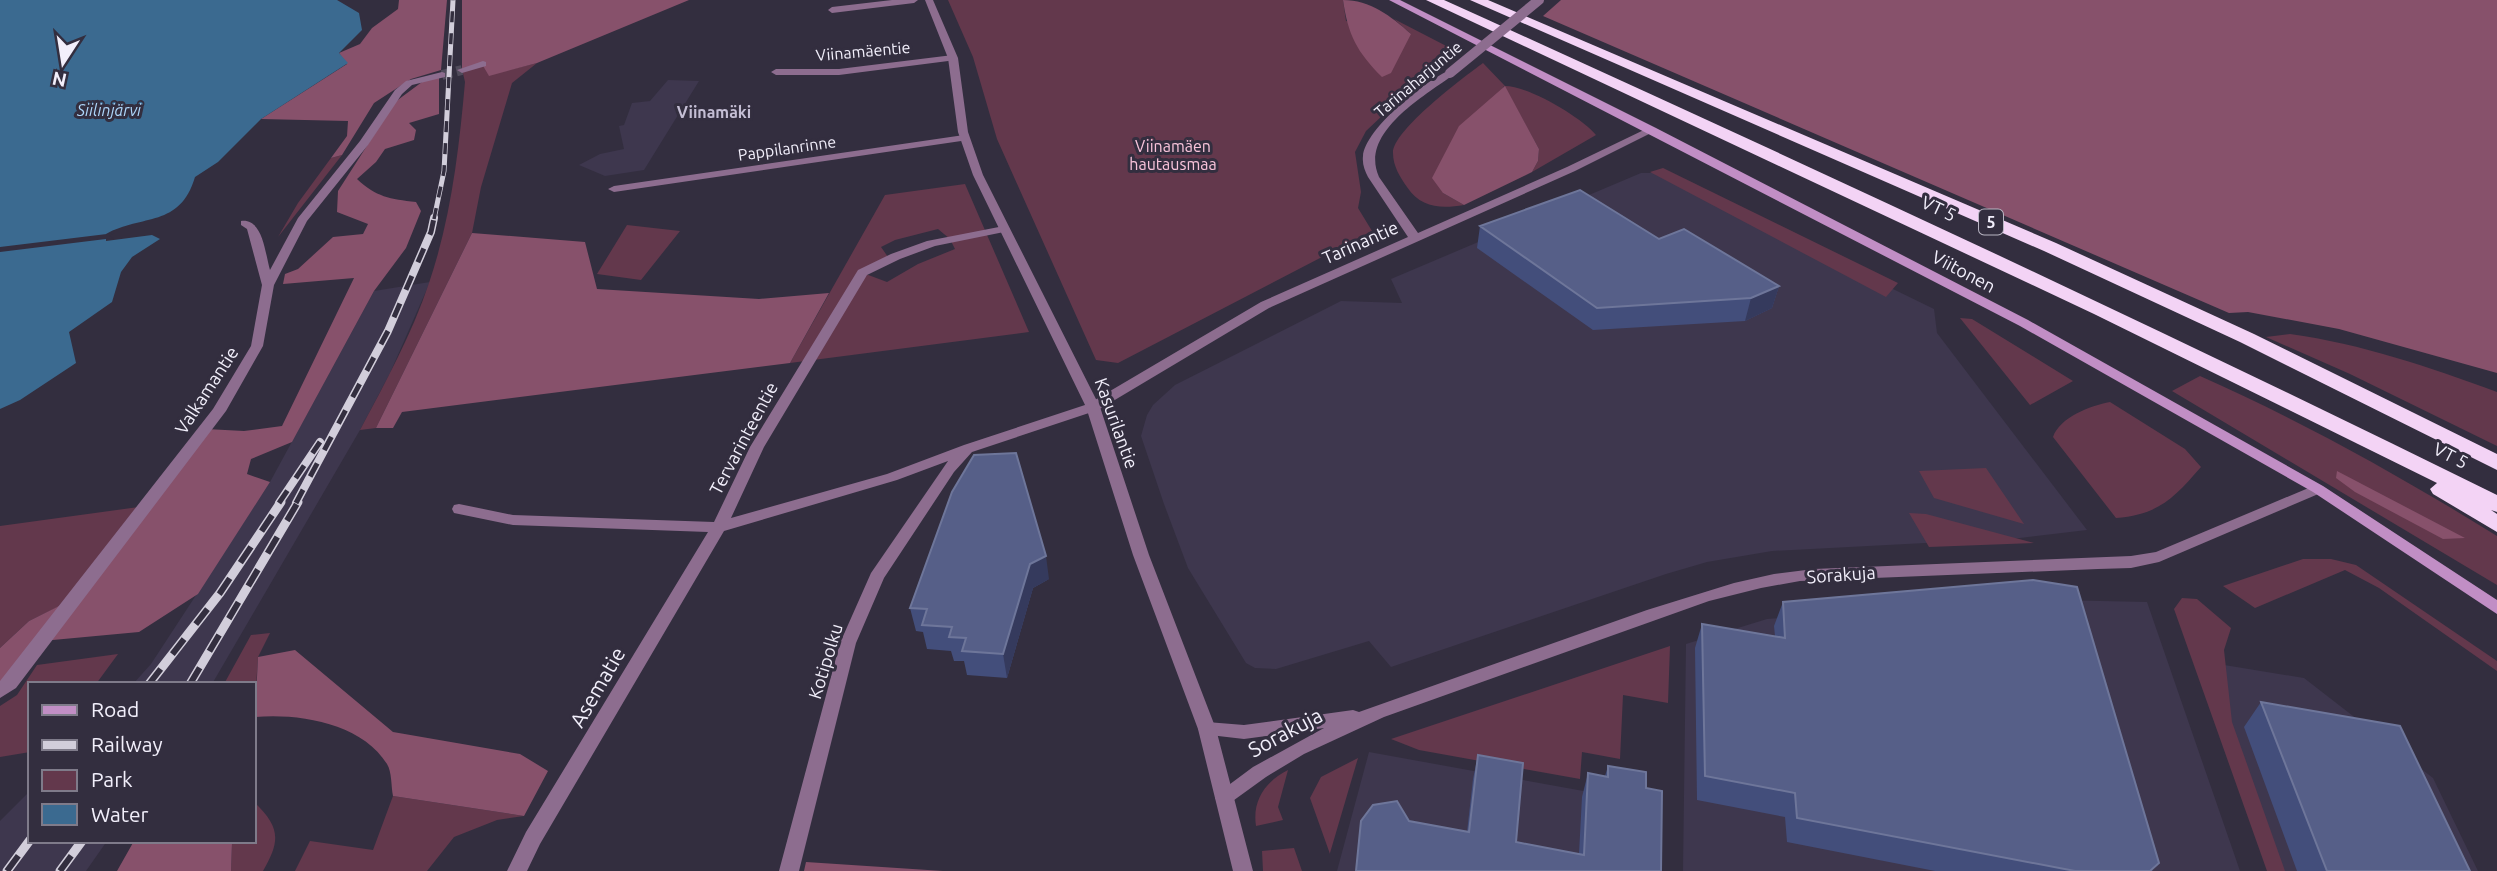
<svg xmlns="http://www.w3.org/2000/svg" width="2497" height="871" viewBox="0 0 2497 871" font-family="Ubuntu,sans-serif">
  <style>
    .built { fill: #3e374e }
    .green { fill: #63384c; fill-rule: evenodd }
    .forest { fill: #87516b }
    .water { fill: #3b6a90 }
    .pier { fill: #332e3f }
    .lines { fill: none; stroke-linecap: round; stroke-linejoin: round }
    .minor-tunnel { stroke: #504b5b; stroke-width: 10; stroke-dasharray: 10 5; stroke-linecap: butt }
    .minor { fill: #8d6d8f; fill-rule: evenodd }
    .tertiary { fill: #8d6d8f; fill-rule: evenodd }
    .secondary { fill: #c18ec5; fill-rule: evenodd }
    .motorway { fill: #f3d3f5; fill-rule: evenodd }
    .rail-far2-casing { stroke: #d2cedb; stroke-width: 5 }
    .rail-far1-casing { stroke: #d2cedb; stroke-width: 8 }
    .rail-casing { stroke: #d2cedb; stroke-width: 9 }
    .rail-far2 { stroke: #332e3f; stroke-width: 3.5; stroke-dasharray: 11; stroke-linecap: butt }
    .rail-far1 { stroke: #332e3f; stroke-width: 5; stroke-dasharray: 15; stroke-linecap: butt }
    .rail { stroke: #332e3f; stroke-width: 6; stroke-dasharray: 19; stroke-linecap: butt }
    .minor-bridge { stroke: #8d6d8f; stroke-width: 10 }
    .wall { fill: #434e7b }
    .shaded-wall { fill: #353a5d }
    .building { fill: #565f88; stroke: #6e769a; stroke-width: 2 }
    .labels { text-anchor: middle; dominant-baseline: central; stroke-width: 6; stroke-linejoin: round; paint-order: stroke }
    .far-street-label { font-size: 16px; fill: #f2effb; stroke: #332e3f }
    .far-water-label { font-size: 16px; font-style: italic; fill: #aed7fb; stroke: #332e3f }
    .far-neighbourhood-label { font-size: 16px; font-weight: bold; fill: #c4bed4; stroke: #332e3f }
    .far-park-label { font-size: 16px; fill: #f9c4db; stroke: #332e3f }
    .shield { fill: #332e3f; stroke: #b9b5c3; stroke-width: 2 }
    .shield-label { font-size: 16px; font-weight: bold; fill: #f2effb }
    .street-label { font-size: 18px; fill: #f2effb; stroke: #332e3f }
    .near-street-label { font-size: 21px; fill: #f2effb; stroke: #332e3f }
  </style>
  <rect width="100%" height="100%" fill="#332e3f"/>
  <!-- built -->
  <path class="built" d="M668,80L699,81L644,170L605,176L579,165L600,154L624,149L619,126L624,125L632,103L650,101Z
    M1641,173H1655L1934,309L1937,333L2087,530L2020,538L1772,551L1707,562L1666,574L1391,667L1369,641L1276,669L1255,668L1246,663L1188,568L1164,504L1141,436L1147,415L1153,405L1175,385L1341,301L1402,303L1391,279Z
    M430,282L390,373L360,430L212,684H133L151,664L270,482L374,291Z
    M2013,599L2147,602L2240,871H1683L1686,644L1767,619Z
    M2200,661L2304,678L2433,778L2478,871H2276Z
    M1369,752L1661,805L1659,871H1337Z
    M30,791V841H107L86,871H0V821Z"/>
  <!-- green -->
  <path class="green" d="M948,0H1343L1346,21L1411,34L1394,19L1456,51L1434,67L1366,131L1355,152L1361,192L1358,208L1372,231L1118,363L1096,360L997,139L973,57Z
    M537,63L512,83L481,187L472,233L376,428L360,430C385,383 412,334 429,283C451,218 459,150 465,82L462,69L483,64L489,75Z
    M1483,63L1505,86C1528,86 1581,117 1596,135L1532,172L1538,161L1539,149L1504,86L1443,193L1464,205C1441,209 1421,208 1407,187C1400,177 1393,166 1393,153C1393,130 1464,77 1483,63Z
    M342,155L278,237L298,203L331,158Z
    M1663,168L1898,283L1886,297L1650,172Z
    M965,184L1029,332L790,363L885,195ZM938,229L950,239L955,249L918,264L887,282L863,273L888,257L881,247L895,240Z
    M627,225L680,231L641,280L597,274Z
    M1960,318L1972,319L2073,381L2030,405Z
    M2290,334C2362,344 2429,367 2497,392V446L2350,374L2266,337Z
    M2200,376C2302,421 2402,477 2497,536V585L2172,391Z
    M2110,402L2185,449L2201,467C2174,498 2158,515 2116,518L2053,437C2060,417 2090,406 2110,402Z
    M1986,468L2024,524L1934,498L1919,471Z
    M146,506L76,598L29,621L0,648V526Z
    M1909,513L1926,514L2034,543L1929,547Z
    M2303,559H2331L2356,565L2497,661V671L2379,588L2345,570L2255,608L2223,586Z
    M2182,598L2197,599L2231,628L2224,650L2232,722L2285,871H2267L2174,609Z
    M270,633L258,657L254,717V684H224L251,635Z
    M1670,646L1668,703L1623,695L1620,759L1582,752L1580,779L1419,750L1391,739Z
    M118,654L96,684H30V752L0,757V706L17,695L37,665Z
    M1358,758L1330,853V854L1310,798L1321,777Z
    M1288,770L1278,807L1283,820L1256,826C1252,800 1266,781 1288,770Z
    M393,796L524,816L497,820L454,837L427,871H295L310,841L373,850Z
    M254,802C280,827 281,840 263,871H231L232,843L230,841H254Z
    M1294,848L1302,871H1263L1262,851Z"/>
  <!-- forest -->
  <path class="forest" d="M399,0H447L441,70L411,79L374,103L342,155L331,158L347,136L348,121L261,119L347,64L339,53L360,44L372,28L398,9Z
    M462,0H689L537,63L489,76L482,64L462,69Z
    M1343,0C1370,0 1391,16 1411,34L1391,73L1382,77C1357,52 1348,35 1343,0Z
    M1561,0H2497V373L2339,329L2248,312L2229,313L1543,16Z
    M439,76V114L409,123L416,130L414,140L385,149L376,162L357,179C376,197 390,199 416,202L421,211L406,248L374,291L292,442L251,459L247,474L270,482L198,594L139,632L42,641L0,686V648L29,621L75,598L206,429L244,431L282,426L354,278L283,284L285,274L298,269L333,237L363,234L368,224L337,212L338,191L395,102L422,82Z
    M1505,86L1539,149L1538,161L1532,172L1464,205L1443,193L1432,178L1459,126Z
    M472,233L585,242L597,289L759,299L829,293L790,363L402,412L393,428H376Z
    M2337,471L2465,538L2443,539L2355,492L2336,478Z
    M295,650L393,732L520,754L548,771L524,816L393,796C391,786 392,772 387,764C362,723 298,713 255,717L258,657Z
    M134,841H230L232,843L231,871H117Z
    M806,862L943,871H804Z"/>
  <!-- water -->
  <path class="water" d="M0,0H337L359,13L362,30L339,53L348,63L261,119L218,162L195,177C180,228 142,214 106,234V241L152,235L160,239L132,257L121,272L112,302L69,332L76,363L20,400L0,409Z"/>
  <!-- pier -->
  <path class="pier" d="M115,233L109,236L114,238L0,252V247Z"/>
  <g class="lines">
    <!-- minor-tunnel -->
    <path class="minor-tunnel" d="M442,75L462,70"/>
    <!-- minor -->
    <path class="minor" d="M892,0H918L914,3L832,13L828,10L832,7Z
      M953,55L956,56V60L839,75H776L771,72L776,69H839Z
      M483,61L486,62V66L462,73L457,70Z
      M1450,70L1455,73L1453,75C1423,97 1359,133 1379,177L1418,233L1567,167L1648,128L1652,127L1657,130L1575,171L1269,308L1098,410L972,452L954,472L884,578L856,643L799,871H779L840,643L871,573L948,461L897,480L724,531L540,844L527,871H507L526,832L708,532L513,525L454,513L452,509L454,505L459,504L513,515L714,522L750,447L858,270L891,254L927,241L1004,226L1010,229L1004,232L935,246L900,259L867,275L764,447L731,518L887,474L964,445L1088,404L1261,302L1408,237L1368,177C1365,171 1362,164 1363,156C1365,129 1426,80 1450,70Z
      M442,72L445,73V77L412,85L402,94L368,145L307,221L274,285L263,346L226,411L16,688L0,698V681L213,409L251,346L262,285L247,229L241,225V221C263,218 265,253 270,270L298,218L360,141L395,90L406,81Z
      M964,135L969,138L968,140L614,192L608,189L614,186Z
      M2318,484L2325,489L2323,492L2159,562L2131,568L2098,569L1800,581L1761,588L1709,601L1384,717L1304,754L1266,777L1230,803L1224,806L1218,803L1215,798L1218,793L1253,767L1324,728L1244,739L1201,734L1198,729L1201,724L1207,722L1244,725L1353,710L1359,712L1647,610L1734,583L1774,574L1814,569L2131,556L2156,552Z"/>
    <!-- tertiary -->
    <path class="tertiary" d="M925,0H933L958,58L968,132L983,175L1100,407L1149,555L1216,729L1253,871H1233L1198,729L1133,555L1086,407L973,175L958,132L948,58Z"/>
    <!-- secondary -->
    <path class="secondary" d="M1389,0H1400L1656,128L2028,320L2323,486L2497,600V614L2313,492L2020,326Z"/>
    <!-- motorway -->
    <path class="motorway" d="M1426,0H1444C1797,160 2149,323 2497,495V512L2491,510L2497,514V532L2433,494L2430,489L2437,483L2094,314Z
      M1470,0H1488L2056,243L2254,334L2497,454V470L2240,342L2044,251Z"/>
    <defs>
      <path id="rail-far2" d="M434,219L444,171L453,0"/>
      <path id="rail-far1" d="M279,503L320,442
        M296,503L388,331L431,232L434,218"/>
      <path id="rail" d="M149,684L220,593L281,502
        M190,684L298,502
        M7,871L30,840
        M60,871L82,841"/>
    </defs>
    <!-- rail-far2 casing -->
    <use href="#rail-far2" class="rail-far2-casing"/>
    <!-- rail-far1 casing -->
    <use href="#rail-far1" class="rail-far1-casing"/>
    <!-- rail casing -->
    <use href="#rail" class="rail-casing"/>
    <!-- rail-far2 -->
    <use href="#rail-far2" class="rail-far2"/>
    <!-- rail-far1 -->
    <use href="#rail-far1" class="rail-far1"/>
    <!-- rail -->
    <use href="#rail" class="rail"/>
    <!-- minor-bridge -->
    <path class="minor-bridge" d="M1450,73L1539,0"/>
  </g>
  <!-- wall -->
  <path class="wall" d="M1480,226L1659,239L1779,286L1772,308L1745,321L1593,330L1477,248Z
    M1049,579L1033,588L1007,678L967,675L964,661H954L951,651L927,649L923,632L916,631L910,608Z
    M1783,602L2153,871H1935L1787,842L1785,817L1697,800L1695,648L1702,624L1775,636L1774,626Z
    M2261,702L2470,871H2297L2244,727Z
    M1478,755L1516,842L1579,854L1582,797L1588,773L1605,776L1608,766L1646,788L1661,871H1356L1409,821L1467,832L1473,779Z"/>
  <!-- shaded-wall -->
  <path class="shaded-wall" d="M1779,286L1772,308L1745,321L1751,298Z
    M1046,556L1049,579L1033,588L1007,678L1003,654L1030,564Z"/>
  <!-- building -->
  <path class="building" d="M1580,190L1659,239L1684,229L1779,286L1751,298L1597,308L1480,226Z
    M1016,453L1046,556L1030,564L1003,654L962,651L966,638L949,637L952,627L922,625L927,609L910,608L952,492L974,455Z
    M2033,580L2077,587L2159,863L2150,871H2075L1797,818L1795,793L1705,776L1702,624L1785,638L1783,602Z
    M2261,702L2400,726L2470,871H2327Z
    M1478,755L1523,763L1516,842L1584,855L1588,773L1608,777V766L1646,772V788L1662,791L1661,871H1356L1361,821L1373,805L1397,801L1409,821L1469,832Z"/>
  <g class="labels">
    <!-- far-street labels -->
    <g class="far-street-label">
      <text transform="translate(863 51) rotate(-5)">Viinamäentie</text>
      <text transform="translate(1418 79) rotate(-40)">Tarinaharjuntie</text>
      <text transform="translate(787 148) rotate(-8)">Pappilanrinne</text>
    </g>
    <!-- far-water labels -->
    <g class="far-water-label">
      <text x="109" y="110">Siilinjärvi</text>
    </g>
    <!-- far-neighbourhood labels -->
    <g class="far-neighbourhood-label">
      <text x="714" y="112">Viinamäki</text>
    </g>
    <!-- far-park labels -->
    <g class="far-park-label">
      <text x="1173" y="146">Viinamäen<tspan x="1173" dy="18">hautausmaa</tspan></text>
    </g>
    <!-- shield labels -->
    <rect class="shield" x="1979" y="209.5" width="24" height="25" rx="5"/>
    <g class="shield-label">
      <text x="1991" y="222">5</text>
    </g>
    <!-- street labels -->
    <g class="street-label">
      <text transform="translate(1939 208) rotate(25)">VT 5</text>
      <text transform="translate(1360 242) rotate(-24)">Tarinantie</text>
      <text transform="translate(1964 271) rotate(28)">Viitonen</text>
      <text transform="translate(206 390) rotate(-57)">Valkamantie</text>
      <text transform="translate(1117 423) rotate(70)">Kasurilantie</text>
      <text transform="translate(743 438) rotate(-62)">Tervarinteentie</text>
      <text transform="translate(2451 455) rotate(27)">VT 5</text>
      <text transform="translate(1841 574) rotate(-4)">Sorakuja</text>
      <text transform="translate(825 661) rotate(-73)">Kotipolku</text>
    </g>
    <!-- near-street labels -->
    <g class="near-street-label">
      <text transform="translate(597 687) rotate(-60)">Asematie</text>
      <text transform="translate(1285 732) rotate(-28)">Sorakuja</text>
    </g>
  </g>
  <!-- legend -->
  <rect x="28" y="682" width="228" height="161" fill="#332e3f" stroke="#7f7b8a" stroke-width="2"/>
  <rect x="42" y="705" width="35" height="10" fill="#c18ec5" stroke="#7f7b8a" stroke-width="2"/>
  <text x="91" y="717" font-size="21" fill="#f2effb">Road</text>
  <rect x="42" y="740" width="35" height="10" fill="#d2cedb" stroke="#7f7b8a" stroke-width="2"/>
  <text x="91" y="752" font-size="21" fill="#f2effb">Railway</text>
  <rect x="42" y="770" width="35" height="21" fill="#63384c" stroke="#7f7b8a" stroke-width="2"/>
  <text x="91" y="787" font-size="21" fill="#f2effb">Park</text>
  <rect x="42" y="804" width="35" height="21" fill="#3b6a90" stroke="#7f7b8a" stroke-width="2"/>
  <text x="91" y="822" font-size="21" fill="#f2effb">Water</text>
  <!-- north arrow -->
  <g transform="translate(63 63) rotate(192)" stroke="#332e3f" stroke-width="5" paint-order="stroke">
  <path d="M0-5L12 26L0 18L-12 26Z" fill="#f2effb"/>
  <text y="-10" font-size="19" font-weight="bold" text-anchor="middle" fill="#f2effb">N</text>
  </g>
</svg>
